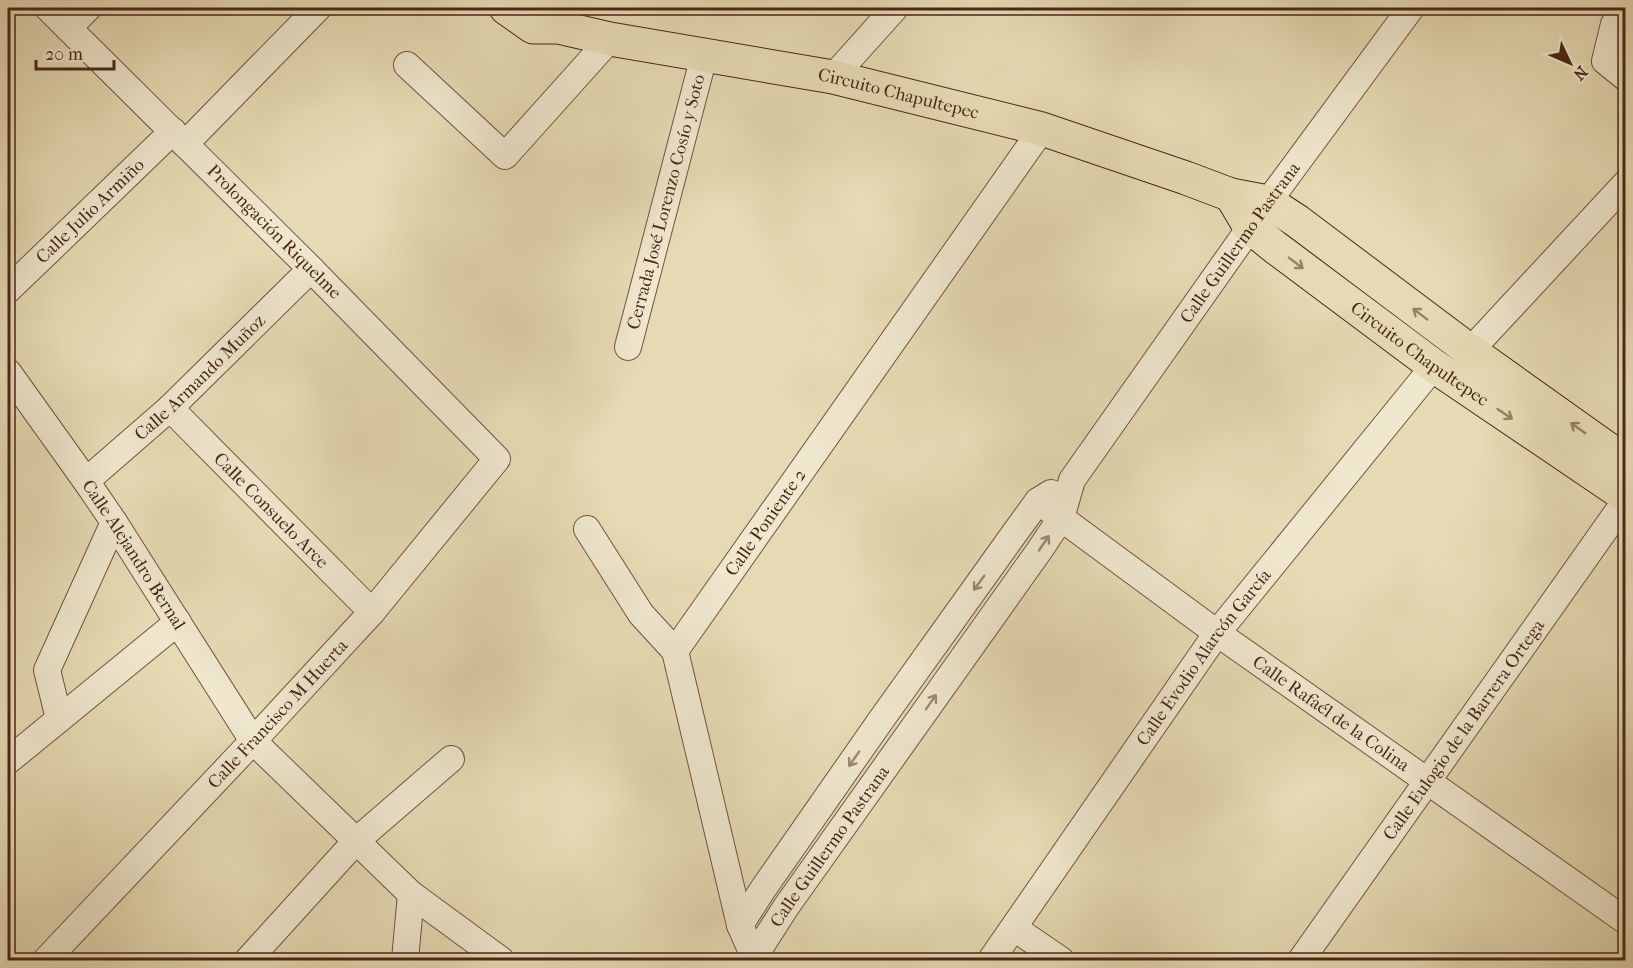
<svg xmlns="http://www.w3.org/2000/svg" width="1633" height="968" viewBox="0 0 1633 968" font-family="'IM FELL French Canon',serif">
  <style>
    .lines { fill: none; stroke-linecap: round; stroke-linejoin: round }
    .minor-casing { stroke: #71543e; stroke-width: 28 }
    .major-casing { stroke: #4a2717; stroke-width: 35 }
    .minor { stroke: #efe7ce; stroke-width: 26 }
    .major { stroke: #e6dab4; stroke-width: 33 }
    .oneway { stroke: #988066 }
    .oneway2 { stroke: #9c8772 }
    .labels { text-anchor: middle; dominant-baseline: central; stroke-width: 4.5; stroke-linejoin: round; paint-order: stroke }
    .street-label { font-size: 18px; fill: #4a2717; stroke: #efe7ce }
  </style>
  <rect width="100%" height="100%" fill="#e6dab4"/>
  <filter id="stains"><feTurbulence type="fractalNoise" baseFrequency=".00333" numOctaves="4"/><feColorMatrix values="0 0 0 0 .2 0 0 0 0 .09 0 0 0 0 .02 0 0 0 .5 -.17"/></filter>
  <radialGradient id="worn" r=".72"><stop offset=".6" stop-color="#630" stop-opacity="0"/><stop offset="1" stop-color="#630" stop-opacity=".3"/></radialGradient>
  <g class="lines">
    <defs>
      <g id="minor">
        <path d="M1614,24L1605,61L1626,78"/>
        <path d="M68,28L88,8"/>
        <path d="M407,65L505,156L610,39"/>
        <path d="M833,77L895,8"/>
        <path d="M185,144L318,8"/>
        <path id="s1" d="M8,290L173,131"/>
        <path id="s2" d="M628,347L704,56"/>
        <path d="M1470,351L1626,183"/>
        <path id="s3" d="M8,372L86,481L114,522L253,741L411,894L501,960"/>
        <path id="s4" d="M170,408L372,612"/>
        <path id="s5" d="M86,481L170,408L311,269"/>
        <path id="s6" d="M1038,501L1217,633L1626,921"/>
        <path d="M587,529L641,614L675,651"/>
        <path d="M59,719L47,670L114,522"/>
        <path d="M8,761L178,622"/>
        <path d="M740,925L763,889L881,720L1014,534L1038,501L1051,493"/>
        <path d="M1014,928L1061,960"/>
        <path id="s7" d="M754,957L786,907L1039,551L1061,518L1072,480L1268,202L1411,8"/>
        <path id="s8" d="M46,960L253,741L372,612L497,459L311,269L48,8"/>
        <path d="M248,960L356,841L451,759"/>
        <path d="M405,960L411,894"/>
        <path id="s9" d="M757,960L754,957L740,925L675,651L1042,129"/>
        <path id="s10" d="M991,960L1217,633L1434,366"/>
        <path id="s11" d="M1301,960L1626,500"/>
      </g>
      <g id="major">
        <path id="s12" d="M506,8L533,27H558L610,39L833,77L1042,129L1186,178L1231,195L1268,202L1297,221L1470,351L1626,462"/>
        <path id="s13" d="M1231,195L1250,227L1276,248L1434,366L1626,496"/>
      </g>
    </defs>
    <!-- minor casing -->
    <use href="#minor" class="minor-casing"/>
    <!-- major casing -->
    <use href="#major" class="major-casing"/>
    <!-- minor -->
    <use href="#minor" class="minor"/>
    <!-- major -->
    <use href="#major" class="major"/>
  </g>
  <!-- one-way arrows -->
  <defs><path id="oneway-shaft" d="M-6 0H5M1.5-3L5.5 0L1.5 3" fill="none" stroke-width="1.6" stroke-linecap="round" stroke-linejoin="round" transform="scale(1.5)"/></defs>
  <g class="oneway">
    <use href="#oneway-shaft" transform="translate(1296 263) rotate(37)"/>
    <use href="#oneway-shaft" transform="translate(1420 314) rotate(-143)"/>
    <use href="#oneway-shaft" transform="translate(1505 414) rotate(34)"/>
    <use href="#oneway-shaft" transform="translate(1578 428) rotate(-145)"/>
  </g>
  <g class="oneway2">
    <use href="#oneway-shaft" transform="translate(1044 543) rotate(-56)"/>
    <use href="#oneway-shaft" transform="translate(979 583) rotate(126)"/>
    <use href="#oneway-shaft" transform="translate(931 702) rotate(-55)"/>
    <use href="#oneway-shaft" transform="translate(854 759) rotate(125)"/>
  </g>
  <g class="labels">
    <!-- street labels -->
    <g class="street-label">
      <text stroke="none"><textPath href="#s12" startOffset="405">Circuito Chapultepec</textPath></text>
      <text stroke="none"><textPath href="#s2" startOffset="150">Cerrada José Lorenzo Cosío y Soto</textPath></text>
      <text stroke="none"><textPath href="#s1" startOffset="114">Calle Julio Armiño</textPath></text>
      <text transform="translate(274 232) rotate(45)">Prolongación Riquelme</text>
      <text stroke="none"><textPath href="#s7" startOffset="866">Calle Guillermo Pastrana</textPath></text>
      <text stroke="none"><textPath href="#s13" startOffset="249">Circuito Chapultepec</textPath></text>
      <text stroke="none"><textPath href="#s5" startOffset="154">Calle Armando Muñoz</textPath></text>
      <text stroke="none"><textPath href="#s4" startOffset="144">Calle Consuelo Arce</textPath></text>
      <text stroke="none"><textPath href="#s9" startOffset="478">Calle Poniente 2</textPath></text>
      <text stroke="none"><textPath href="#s3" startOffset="222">Calle Alejandro Bernal</textPath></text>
      <text stroke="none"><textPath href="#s10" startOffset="370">Calle Evodio Alarcón García</textPath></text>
      <text stroke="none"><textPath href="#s6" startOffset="362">Calle Rafaél de la Colina</textPath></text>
      <text stroke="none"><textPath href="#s8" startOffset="338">Calle Francisco M Huerta</textPath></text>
      <text stroke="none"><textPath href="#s11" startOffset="282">Calle Eulogio de la Barrera Ortega</textPath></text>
      <text stroke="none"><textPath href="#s7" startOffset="134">Calle Guillermo Pastrana</textPath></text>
    </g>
  </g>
  <!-- margin -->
  <rect width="1633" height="968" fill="none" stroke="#e6dab4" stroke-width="30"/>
  <rect x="9" y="9" width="1615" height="950" fill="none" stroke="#4a2717" stroke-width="3"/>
  <rect x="15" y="15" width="1603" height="938" fill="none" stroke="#4a2717" stroke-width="1.5"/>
  <!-- north arrow -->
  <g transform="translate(1570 63) rotate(134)" stroke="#efe7ce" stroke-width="4.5" paint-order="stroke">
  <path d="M0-4.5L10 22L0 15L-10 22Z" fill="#4a2717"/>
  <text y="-9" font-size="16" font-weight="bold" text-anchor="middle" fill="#4a2717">N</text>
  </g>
  <!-- scale -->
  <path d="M36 60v9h78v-9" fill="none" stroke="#4a2717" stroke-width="3"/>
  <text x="45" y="60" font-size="18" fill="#4a2717" stroke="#efe7ce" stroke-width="4.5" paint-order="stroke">20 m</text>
  <rect width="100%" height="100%" filter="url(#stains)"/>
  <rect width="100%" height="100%" fill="url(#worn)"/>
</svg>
